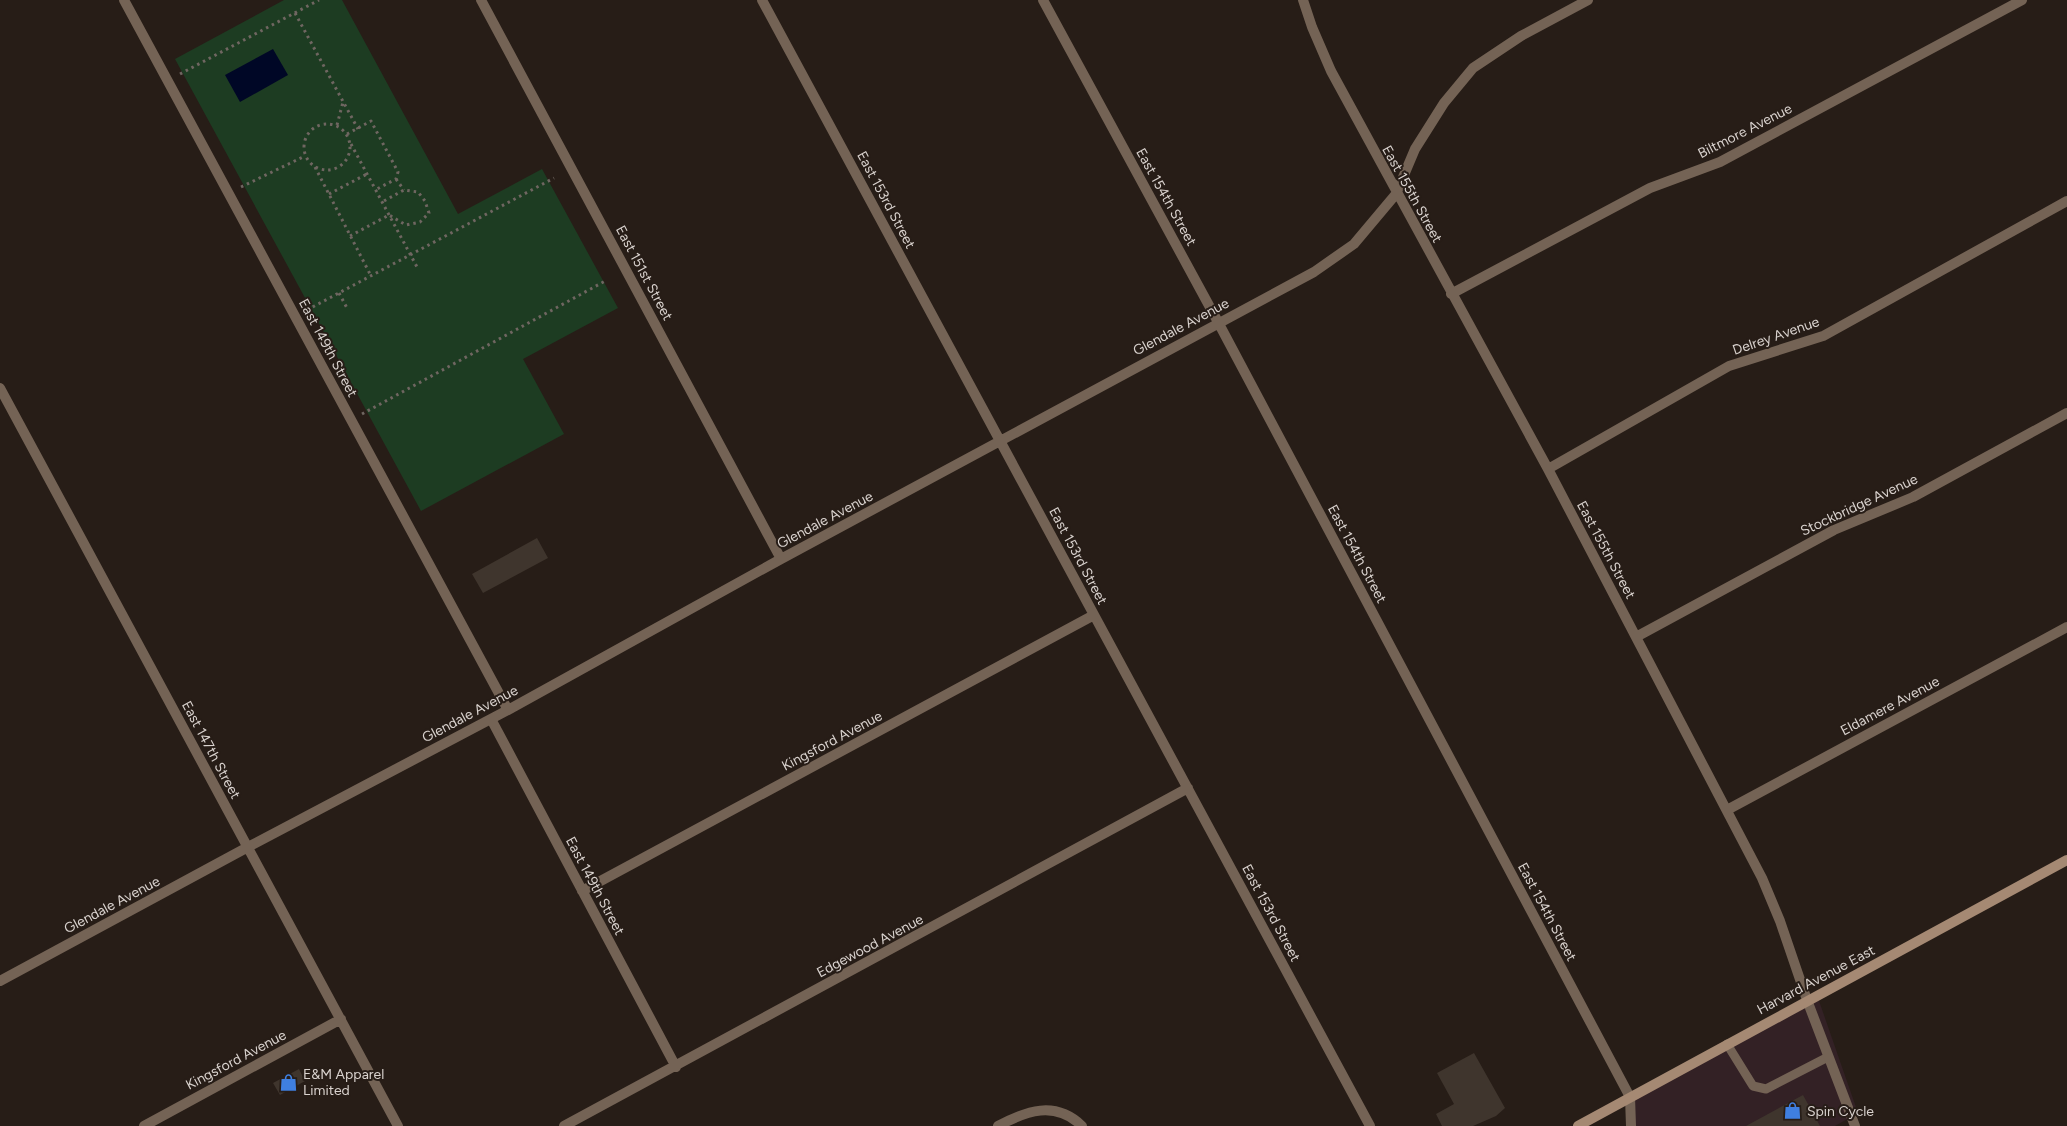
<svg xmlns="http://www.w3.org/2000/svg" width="2067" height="1126" viewBox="0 0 2067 1126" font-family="Figtree,sans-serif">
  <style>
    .commercial { fill: #332125 }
    .green { fill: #1d3c22 }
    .water { fill: #000726 }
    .building { fill: #3f352d }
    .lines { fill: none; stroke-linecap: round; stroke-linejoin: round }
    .path { stroke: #6f6661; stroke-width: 3; stroke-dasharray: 2.5 4; stroke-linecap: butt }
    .service { stroke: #746355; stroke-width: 9 }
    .minor { stroke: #746355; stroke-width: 10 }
    .secondary { stroke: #a58973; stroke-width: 10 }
    .labels { text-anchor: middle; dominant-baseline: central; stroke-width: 4; stroke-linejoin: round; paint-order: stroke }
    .street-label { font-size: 14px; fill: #d9d2ce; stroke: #271d17 }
    .poi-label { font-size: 14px; fill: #d9d2ce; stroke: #271d17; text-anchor: start }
  </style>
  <rect width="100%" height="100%" fill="#271d17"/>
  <!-- commercial -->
  <path class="commercial" d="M1817,995L1858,1113L1835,1126H1631L1630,1097Z"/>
  <!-- green -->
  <path class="green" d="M284,0H342L458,214L542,169L618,308L523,359L564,434L421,511L175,59Z"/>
  <!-- water -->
  <path class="water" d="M273,49L288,75L240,102L225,75Z"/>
  <!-- building -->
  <path class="building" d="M537,538L548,558L483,593L472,574Z
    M1474,1053L1505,1108L1496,1116L1473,1126H1442L1436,1114L1454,1104L1437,1073Z
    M299,1069L305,1081L280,1095L273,1083Z
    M1803,1095L1820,1126H1746Z"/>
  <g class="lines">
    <!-- path -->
    <path class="path" d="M295,13L358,129
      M180,74L319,0
      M304 147a23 23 0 1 1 46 0a23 23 0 1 1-46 0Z
      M337,125L343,102
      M347,134L371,121L398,172L396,179L375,190
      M351,144L417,267
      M315,167L371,276
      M396,179L404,190
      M241,187L305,156
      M329,194L367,174
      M350,236L389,215L406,225L420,222L429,213L425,201L418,192L404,190L382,202
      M339,293L347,308
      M307,310L554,178
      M362,414L607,280"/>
    <!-- service -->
    <path class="service" d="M1727,1044L1753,1086L1766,1089L1828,1057"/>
    <!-- minor -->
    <path class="minor" d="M124,0L508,710
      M481,0L781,559
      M762,0L1370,1126
      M1043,0L1218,322L1630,1097L1631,1126
      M1303,0L1312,27L1331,71L1548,469L1762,878L1780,921L1807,1000L1855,1126
      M1451,294L1650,188L1720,162L2022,0
      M0,388L398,1126
      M1548,469L1729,366L1823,336L2067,201
      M1636,637L1834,530L1913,497L2067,413
      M491,719L676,1067
      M1727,810L2067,627
      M582,891L1094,615
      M0,981L248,847L508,710L781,559L1314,272L1354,244L1396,194L1415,149L1444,103L1473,68L1521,36L1588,0
      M144,1126L341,1019
      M564,1126L1188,788
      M998,1126C1026,1111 1055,1100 1082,1126"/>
    <!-- secondary -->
    <path class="secondary" d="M1578,1126L2067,860"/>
  </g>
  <!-- icons -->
  <defs>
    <symbol id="shop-bare" viewBox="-9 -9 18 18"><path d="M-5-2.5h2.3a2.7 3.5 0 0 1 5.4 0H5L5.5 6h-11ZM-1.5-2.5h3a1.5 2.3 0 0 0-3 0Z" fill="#3f7fe0" stroke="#271d17" stroke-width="2.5" paint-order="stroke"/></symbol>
  </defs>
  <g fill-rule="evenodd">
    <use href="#shop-bare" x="276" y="1070" width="25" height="25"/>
    <use href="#shop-bare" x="1780" y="1098" width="25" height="25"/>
  </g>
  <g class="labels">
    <!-- street labels -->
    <g class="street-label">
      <text transform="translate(1745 131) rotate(-27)">Biltmore Avenue</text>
      <text transform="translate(1412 194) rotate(61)">East 155th Street</text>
      <text transform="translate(1166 197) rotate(61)">East 154th Street</text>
      <text transform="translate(886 200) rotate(62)">East 153rd Street</text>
      <text transform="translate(644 273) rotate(62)">East 151st Street</text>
      <text transform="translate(1181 327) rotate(-28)">Glendale Avenue</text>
      <text transform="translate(1776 336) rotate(-19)">Delrey Avenue</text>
      <text transform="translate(328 348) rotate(62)">East 149th Street</text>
      <text transform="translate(1859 505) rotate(-25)">Stockbridge Avenue</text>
      <text transform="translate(825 520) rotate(-28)">Glendale Avenue</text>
      <text transform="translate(1606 550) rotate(62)">East 155th Street</text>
      <text transform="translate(1357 554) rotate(62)">East 154th Street</text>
      <text transform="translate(1078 556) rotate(62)">East 153rd Street</text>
      <text transform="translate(1890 706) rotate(-28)">Eldamere Avenue</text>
      <text transform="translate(470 714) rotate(-28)">Glendale Avenue</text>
      <text transform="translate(832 741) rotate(-28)">Kingsford Avenue</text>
      <text transform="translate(211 750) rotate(62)">East 147th Street</text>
      <text transform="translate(595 886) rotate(62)">East 149th Street</text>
      <text transform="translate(112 905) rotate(-28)">Glendale Avenue</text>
      <text transform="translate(1547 912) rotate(62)">East 154th Street</text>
      <text transform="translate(1271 913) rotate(62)">East 153rd Street</text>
      <text transform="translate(870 946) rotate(-28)">Edgewood Avenue</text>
      <text transform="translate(1816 980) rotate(-28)">Harvard Avenue East</text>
      <text transform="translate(236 1060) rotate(-28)">Kingsford Avenue</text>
    </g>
    <!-- poi labels -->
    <g class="poi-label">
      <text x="303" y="1074">E&amp;M Apparel<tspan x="303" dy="16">Limited</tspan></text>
      <text x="1807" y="1111">Spin Cycle</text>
    </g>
  </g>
</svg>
